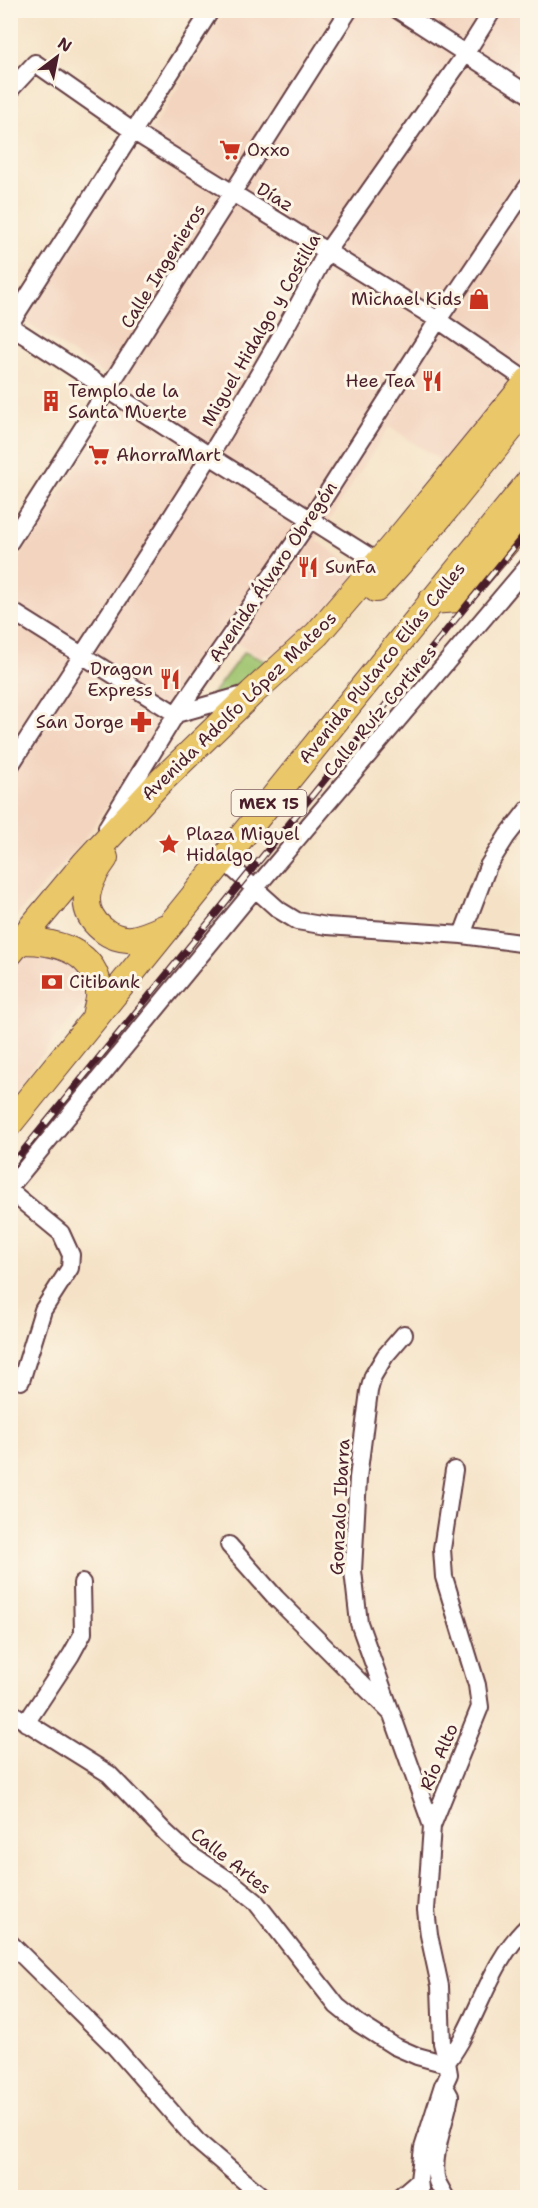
<svg xmlns="http://www.w3.org/2000/svg" width="538" height="2208" viewBox="0 0 538 2208" font-family="'Shantell Sans',sans-serif">
  <style>
    .built { fill: #f3d4bf }
    .green { fill: #9fc46e; stroke: #74724c; stroke-width: 1.5 }
    .lines { fill: none; stroke-linecap: round; stroke-linejoin: round }
    .minor-casing { stroke: #643c42; stroke-width: 20 }
    .highway-casing { stroke: #643c42; stroke-width: 28 }
    .minor { stroke: #fff; stroke-width: 16 }
    .highway { stroke: #eac769; stroke-width: 26 }
    .rail-casing { stroke: #4a1f2b; stroke-width: 7 }
    .rail { stroke: #fcf5e5; stroke-width: 4.5; stroke-dasharray: 14; stroke-linecap: butt }
    .labels { text-anchor: middle; dominant-baseline: central; stroke-width: 6; stroke-linejoin: round; paint-order: stroke }
    .shield { fill: #fcf5e5; stroke: #7f5f63; stroke-width: 1.5 }
    .shield-label { font-size: 16px; font-weight: bold; fill: #4a1f2b }
    .poi-label { font-size: 18px; fill: #4a1f2b; stroke: #fcf5e5; text-anchor: start }
    .street-label { font-size: 18px; fill: #4a1f2b; stroke: #fcf5e5 }
  </style>
  <rect width="100%" height="100%" fill="#fcf5e5"/>
  <filter id="ink" filterUnits="userSpaceOnUse"><feTurbulence type="fractalNoise" baseFrequency=".0167" numOctaves="2"/><feDisplacementMap in="SourceGraphic" scale="12" xChannelSelector="R" yChannelSelector="G"/><feConvolveMatrix kernelMatrix="1 2 1 2 8 2 1 2 1" color-interpolation-filters="sRGB"/></filter>
  <filter id="wash" filterUnits="userSpaceOnUse"><feTurbulence type="fractalNoise" baseFrequency=".008" numOctaves="4" result="noise"/><feDisplacementMap in="SourceGraphic" scale="24" xChannelSelector="R" yChannelSelector="G"/><feGaussianBlur stdDeviation="1.35" result="paint"/><feColorMatrix in="noise" values="0 0 0 0 0 0 0 0 0 0 0 0 0 0 0 0 0 1.4 0 .05"/><feComposite in="paint" operator="in"/></filter>
  <g filter="url(#wash)">
    <rect width="100%" height="100%" fill="#f5e2c6"/>
    <!-- built -->
    <path class="built" d="M224,11H527V370L448,465L389,427L316,540L360,571L311,626L282,650L260,657L219,633L92,828L80,845L12,921L10,919V572L126,389L23,321L137,145L155,125Z
      M11,934L84,969L90,996L11,1093Z"/>
    <!-- green -->
    <path class="green" d="M244,652L272,664L204,705Z"/>
  </g>
  <g filter="url(#ink)">
    <g class="lines">
      <defs>
        <path id="minor" d="M398,10L528,94
          M10,90L35,63L134,132L438,320L527,381
          M10,324L211,10
          M10,326L210,456L378,562
          M10,542L349,10
          M10,610L176,714L247,694
          M10,766C119,597 234,430 327,251L466,53L493,10
          M107,827L176,714L310,520L438,320L528,186
          M223,860L279,910L297,921L327,926L462,935L528,944
          M462,935L488,866L507,836L528,809
          M10,1187L254,890L528,566
          M10,1191L61,1233L71,1255L70,1268L43,1310L21,1381
          M404,1334L385,1356L373,1376L369,1391L358,1478L353,1571L359,1623L432,1826
          M229,1545L276,1598L390,1712
          M10,1712L109,1774L166,1833L189,1854L233,1883L255,1901L337,2006L358,2023L394,2046L417,2056L439,2062H447L442,2043L440,1986L429,1935L426,1910L432,1826L480,1707L477,1685L444,1577L442,1549L454,1470
          M26,1723L71,1655L83,1633L82,1583
          M10,1943L114,2046L197,2141L264,2198
          M398,2198L419,2180
          M421,2198L419,2180L423,2148L443,2085
          M446,2198C443,2192 439,2186 437,2181C430,2158 446,2120 450,2096L444,2085L449,2074L447,2062C479,2020 488,1963 528,1926"/>
        <path id="highway" d="M376,589C430,532 478,469 528,407
          M431,601L458,599L528,517
          M105,858C88,881 76,908 102,929C110,936 122,940 132,939C145,937 157,931 168,926
          M20,941C54,941 97,950 99,993C100,1000 96,1009 95,1017
          M10,953L85,863L157,785L252,693L317,634L401,536L528,381
          M10,1123L528,483"/>
      </defs>
      <!-- minor casing -->
      <use href="#minor" class="minor-casing"/>
      <!-- highway casing -->
      <use href="#highway" class="highway-casing"/>
      <!-- minor -->
      <use href="#minor" class="minor"/>
      <!-- highway -->
      <use href="#highway" class="highway"/>
      <defs>
        <path id="rail" d="M10,1167L528,530"/>
      </defs>
      <!-- rail casing -->
      <use href="#rail" class="rail-casing"/>
      <!-- rail -->
      <use href="#rail" class="rail"/>
    </g>
  </g>
  <!-- icons -->
  <defs>
    <symbol id="supermarket-bare" viewBox="-9 -9 18 18"><path d="M-6-5.5h2.5l.6 2H6L4.5 2H-2.5L-4.4-4H-6ZM-1.5 3.2a1.3 1.3 0 1 0 .1 0ZM3 3.2a1.3 1.3 0 1 0 .1 0Z" fill="#c8321e" stroke="#fcf5e5" stroke-width="2.5" paint-order="stroke"/></symbol>
    <symbol id="shop-bare" viewBox="-9 -9 18 18"><path d="M-5-2.5h2.3a2.7 3.5 0 0 1 5.4 0H5L5.5 6h-11ZM-1.5-2.5h3a1.5 2.3 0 0 0-3 0Z" fill="#c8321e" stroke="#fcf5e5" stroke-width="2.5" paint-order="stroke"/></symbol>
    <symbol id="restaurant-bare" viewBox="-9 -9 18 18"><path d="M-5-6h1v4h1v-4h1v4h1v-4h1v5L-1.5 .5V6h-2V.5L-5-1ZM5-6V6H3V1.5H1.5Q1.5-4 5-6Z" fill="#c8321e" stroke="#fcf5e5" stroke-width="2.5" paint-order="stroke"/></symbol>
    <symbol id="building-bare" viewBox="-9 -9 18 18"><path d="M-4-6H4V6H1V3H-1V6H-4ZM-2.5-4.3h1.7v1.8h-1.7ZM.8-4.3h1.7v1.8H.8ZM-2.5-1h1.7V.8h-1.7ZM.8-1h1.7V.8H.8Z" fill="#c8321e" stroke="#fcf5e5" stroke-width="2.5" paint-order="stroke"/></symbol>
    <symbol id="pharmacy-bare" viewBox="-9 -9 18 18"><path d="M-2-6h4v4h4v4h-4v4h-4v-4h-4v-4h4Z" fill="#c8321e" stroke="#fcf5e5" stroke-width="2.5" paint-order="stroke"/></symbol>
    <symbol id="sight-bare" viewBox="-9 -9 18 18"><path d="M0-6L1.8-2.2L6-1.7L2.9 1.2L3.7 5.4L0 3.3L-3.7 5.4L-2.9 1.2L-6-1.7L-1.8-2.2Z" fill="#c8321e" stroke="#fcf5e5" stroke-width="2.5" paint-order="stroke"/></symbol>
    <symbol id="bank-bare" viewBox="-9 -9 18 18"><path d="M-6-4H6V4H-6ZM0-2.3a2.3 2.3 0 1 0 0 4.6a2.3 2.3 0 1 0 0-4.6Z" fill="#c8321e" stroke="#fcf5e5" stroke-width="2.5" paint-order="stroke"/></symbol>
  </defs>
  <g fill-rule="evenodd">
    <use href="#supermarket-bare" x="215" y="135" width="30" height="30"/>
    <use href="#shop-bare" x="464" y="284" width="30" height="30"/>
    <use href="#restaurant-bare" x="417" y="366" width="30" height="30"/>
    <use href="#building-bare" x="36" y="386" width="30" height="30"/>
    <use href="#supermarket-bare" x="84" y="440" width="30" height="30"/>
    <use href="#restaurant-bare" x="293" y="552" width="30" height="30"/>
    <use href="#restaurant-bare" x="155" y="664" width="30" height="30"/>
    <use href="#pharmacy-bare" x="126" y="707" width="30" height="30"/>
    <use href="#sight-bare" x="154" y="829" width="30" height="30"/>
    <use href="#bank-bare" x="37" y="967" width="30" height="30"/>
  </g>
  <g class="labels">
    <!-- shield labels -->
    <rect class="shield" x="231.5" y="790" width="75" height="26" rx="4.5"/>
    <g class="shield-label">
      <text x="269" y="803">MEX 15</text>
    </g>
    <!-- poi labels -->
    <g class="poi-label">
      <text x="247" y="150">Oxxo</text>
      <text x="462" y="299" text-anchor="end">Michael Kids</text>
      <text x="415" y="381" text-anchor="end">Hee Tea</text>
      <text x="68" y="391">Templo de la<tspan x="68" dy="21">Santa Muerte</tspan></text>
      <text x="116" y="455">AhorraMart</text>
      <text x="325" y="567">SunFa</text>
      <text x="153" y="669" text-anchor="end">Dragon<tspan x="153" dy="21">Express</tspan></text>
      <text x="124" y="722" text-anchor="end">San Jorge</text>
      <text x="186" y="834">Plaza Miguel<tspan x="186" dy="21">Hidalgo</tspan></text>
      <text x="69" y="982">Citibank</text>
    </g>
    <!-- street labels -->
    <g class="street-label">
      <text transform="translate(275 197) rotate(31)">Díaz</text>
      <text transform="translate(163 266) rotate(-58)">Calle Ingenieros</text>
      <text transform="translate(261 330) rotate(-60)">Miguel Hidalgo y Costilla</text>
      <text transform="translate(273 572) rotate(-56)">Avenida Álvaro Obregón</text>
      <text transform="translate(382 663) rotate(-51)">Avenida Plutarco Elías Calles</text>
      <text transform="translate(239 706) rotate(-44)">Avenida Adolfo López Mateos</text>
      <text transform="translate(380 711) rotate(-50)">Calle Ruíz Cortines</text>
      <text transform="translate(340 1507) rotate(-87)">Gonzalo Ibarra</text>
      <text transform="translate(439 1757) rotate(-67)">Río Alto</text>
      <text transform="translate(231 1861) rotate(38)">Calle Artes</text>
    </g>
  </g>
  <!-- margin -->
  <rect width="538" height="2208" fill="none" stroke="#fcf5e5" stroke-width="36"/>
  <!-- north arrow -->
  <g transform="translate(57 57) rotate(32)" stroke="#fcf5e5" stroke-width="4.5" paint-order="stroke">
  <path d="M0-4.5L10 22L0 15L-10 22Z" fill="#4a1f2b"/>
  <text y="-9" font-size="16" font-weight="bold" text-anchor="middle" fill="#4a1f2b">N</text>
  </g>
</svg>
